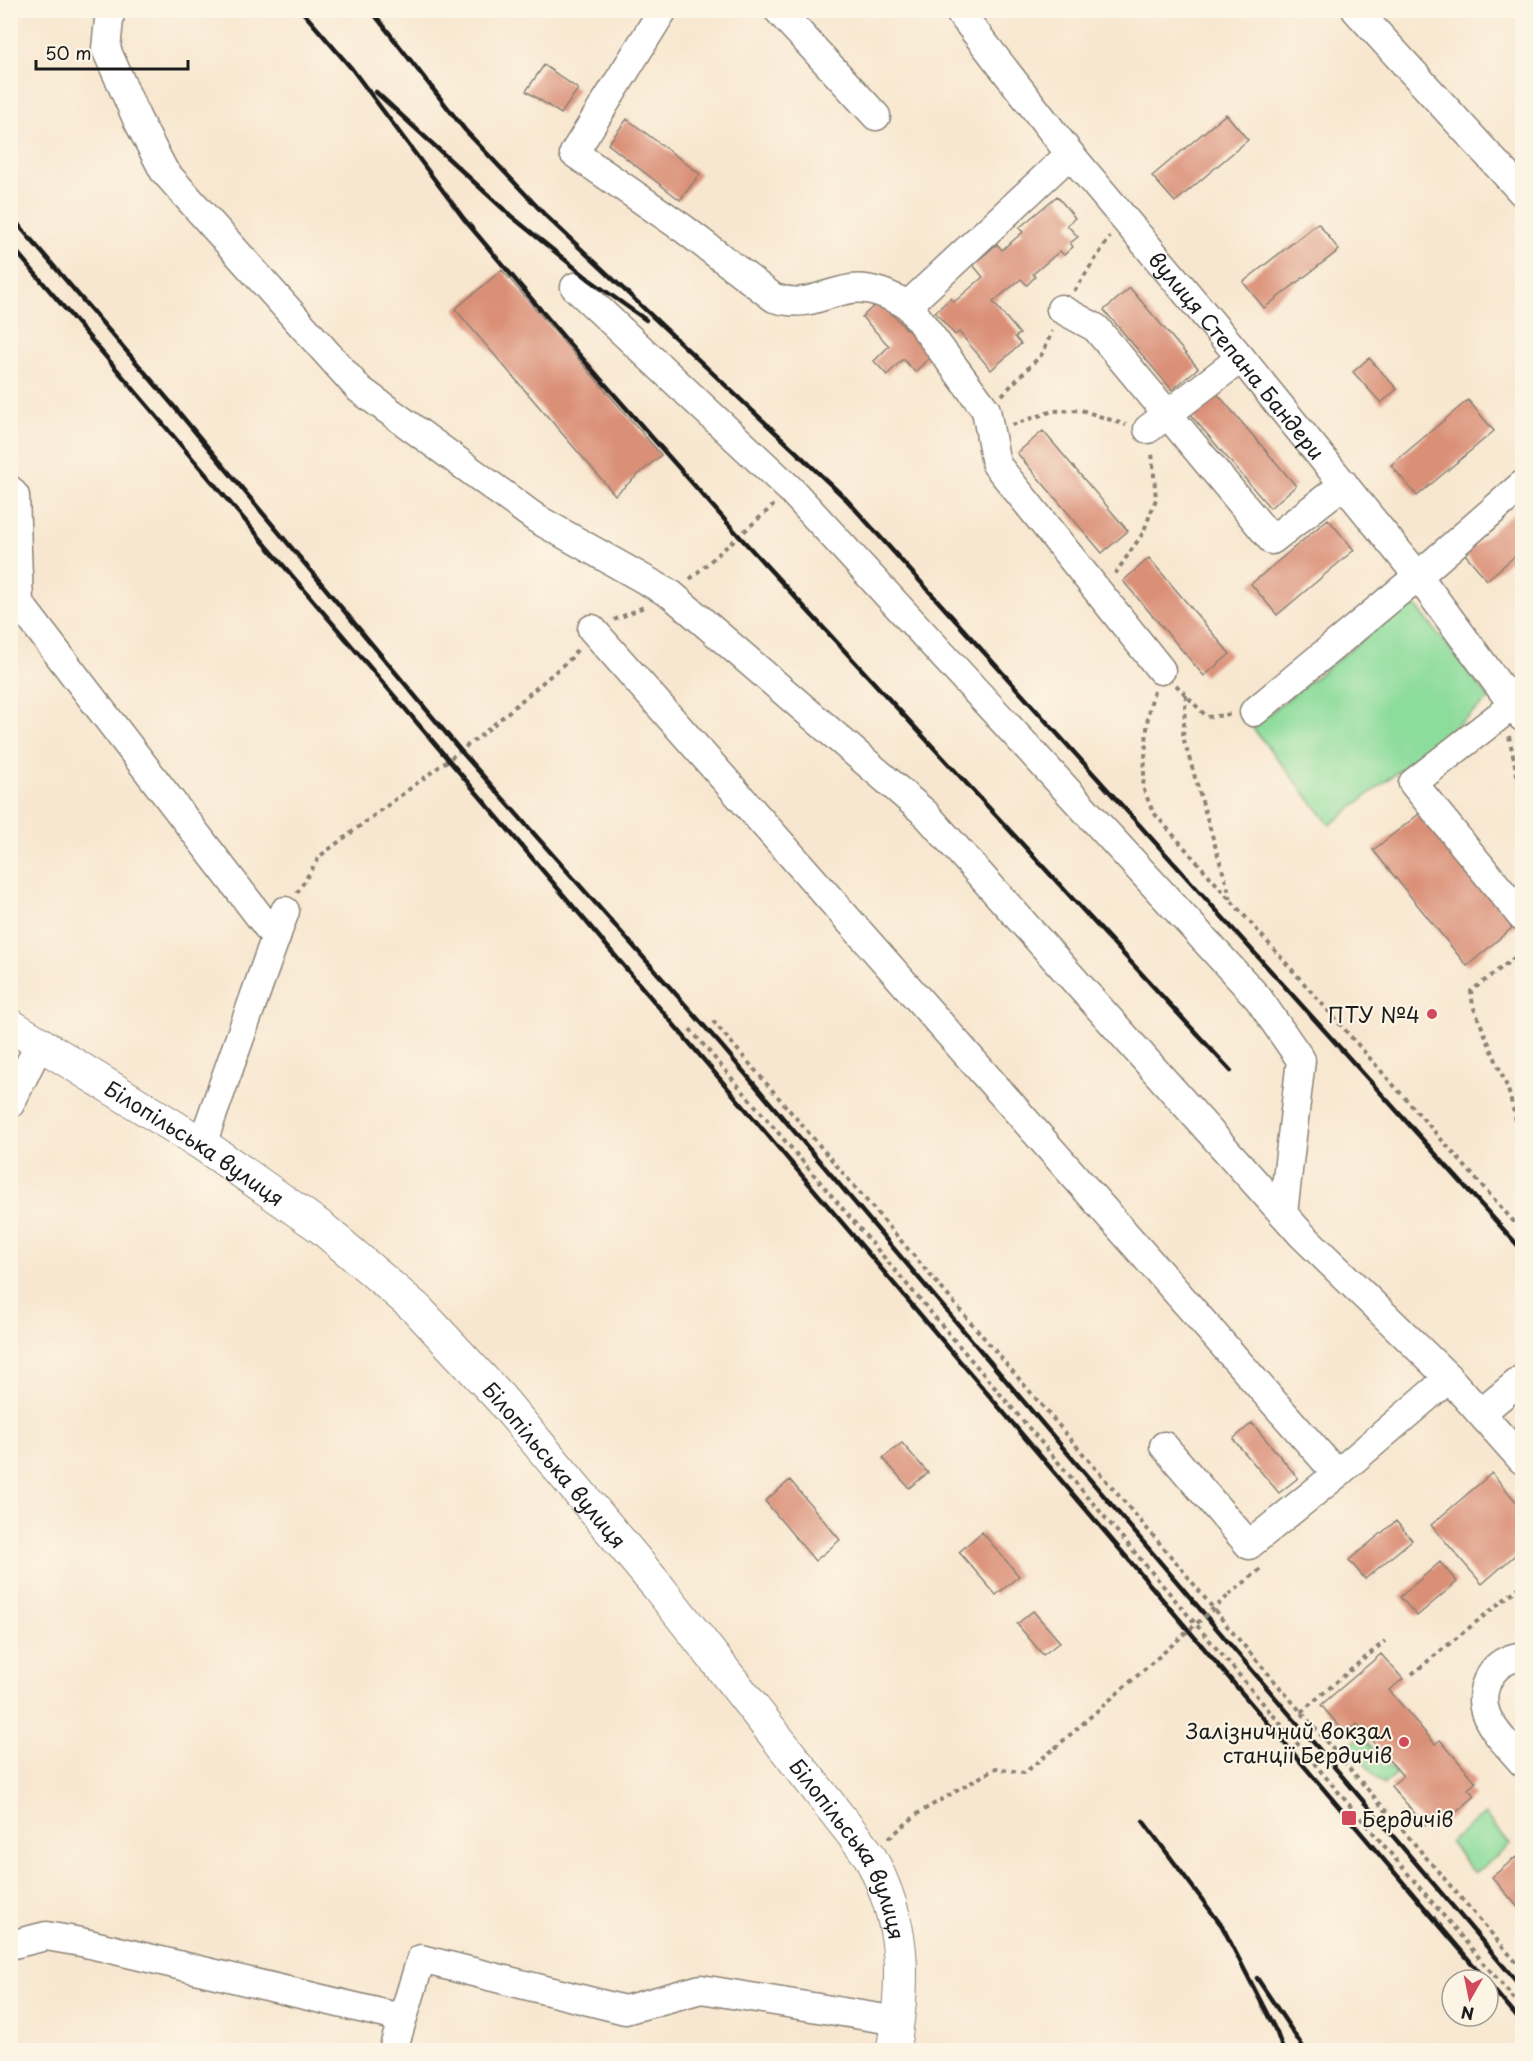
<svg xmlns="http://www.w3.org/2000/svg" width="1533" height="2061" viewBox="0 0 1533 2061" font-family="'Playpen Sans',sans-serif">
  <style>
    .green { fill: #8cdc9b; stroke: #547c5c; stroke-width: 1.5 }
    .building { fill: #da8f77 }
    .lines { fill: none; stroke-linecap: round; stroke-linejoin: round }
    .minor-casing { stroke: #8a8276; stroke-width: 31 }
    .major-casing { stroke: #8a8276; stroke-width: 35 }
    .path { stroke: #8a8276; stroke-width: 4; stroke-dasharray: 4.5 4.5; stroke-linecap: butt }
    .minor { stroke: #fff; stroke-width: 28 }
    .major { stroke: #fff; stroke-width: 33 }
    .rail { stroke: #1c1c1c; stroke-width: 4.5 }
    .path-bridge { stroke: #8a8276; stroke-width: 4; stroke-dasharray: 4.5 4.5; stroke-linecap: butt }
    .poi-dot { fill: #d1495b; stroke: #fcf5e5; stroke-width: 2 }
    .labels { text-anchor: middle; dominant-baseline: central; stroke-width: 4.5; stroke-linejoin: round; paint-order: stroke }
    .street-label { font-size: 21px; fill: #1c1c1c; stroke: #fcf5e5 }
    .poi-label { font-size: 21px; fill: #1c1c1c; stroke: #fcf5e5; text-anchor: end }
  </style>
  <rect width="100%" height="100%" fill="#fcf5e5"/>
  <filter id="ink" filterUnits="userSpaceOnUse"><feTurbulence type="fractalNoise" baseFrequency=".0167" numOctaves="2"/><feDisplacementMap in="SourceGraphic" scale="12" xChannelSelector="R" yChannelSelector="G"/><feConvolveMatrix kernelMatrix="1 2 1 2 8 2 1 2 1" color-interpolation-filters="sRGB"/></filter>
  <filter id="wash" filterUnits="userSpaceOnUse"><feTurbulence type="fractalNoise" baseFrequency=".008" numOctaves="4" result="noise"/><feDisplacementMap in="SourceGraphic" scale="24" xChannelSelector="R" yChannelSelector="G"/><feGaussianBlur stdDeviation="1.35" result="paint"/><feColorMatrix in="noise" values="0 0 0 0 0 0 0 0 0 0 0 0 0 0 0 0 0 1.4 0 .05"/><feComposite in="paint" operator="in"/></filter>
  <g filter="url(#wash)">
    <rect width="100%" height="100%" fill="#f8e7d0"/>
    <!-- green -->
    <path class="green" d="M1412,601L1490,699L1330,825L1252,727Z
      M1361,1735L1396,1774L1383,1785L1349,1746Z
      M1485,1814L1510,1845L1475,1874L1450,1842Z"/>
    <g id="blocks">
      <!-- building -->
      <path class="building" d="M544,65L578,89L561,114L526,91Z
        M1226,114L1248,140L1175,202L1152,176Z
        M627,119L700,174L680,200L608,144Z
        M1057,196L1075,218L1067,225L1078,237L1070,243L1073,247L1064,255L1060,251L1033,274L1035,277L1027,285L1021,279L993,302L1020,334L1015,337L1021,344L991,370L959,332L955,335L935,312L951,298L954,302L983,277L973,265L997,244L1002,250L1023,232L1019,228Z
        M1318,223L1339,250L1264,308L1243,282Z
        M502,270L661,455L615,495L455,309Z
        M1130,288L1198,368L1172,390L1104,310Z
        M879,301L932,355L915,372L903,359L887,375L874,361L889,346L862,317Z
        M1369,358L1397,389L1381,403L1353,372Z
        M1215,391L1296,486L1270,508L1189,413Z
        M1468,400L1494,431L1417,496L1391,465Z
        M1043,431L1128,531L1102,553L1017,453Z
        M1522,505V550L1487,580L1465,554Z
        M1328,519L1354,550L1277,615L1251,584Z
        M1149,558L1230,654L1204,676L1123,581Z
        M1424,810L1519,922L1467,966L1373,850Z
        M1252,1423L1298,1478L1279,1493L1233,1439Z
        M902,1443L928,1473L909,1488L883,1458Z
        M1492,1473L1522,1509V1549L1482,1584L1431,1525Z
        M790,1480L840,1540L815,1561L765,1501Z
        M1396,1521L1412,1540L1365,1579L1349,1560Z
        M982,1532L1019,1576L996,1595L959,1552Z
        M1440,1562L1457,1582L1417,1616L1400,1597Z
        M1033,1611L1060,1642L1043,1655L1017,1624Z
        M1381,1654L1403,1679L1389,1690L1435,1744L1440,1740L1476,1782L1468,1789L1475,1796L1438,1828L1431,1820L1425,1825L1391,1786L1403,1776L1357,1724L1346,1734L1321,1705Z
        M1516,1857L1522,1865V1912L1492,1877Z"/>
    </g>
  </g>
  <g filter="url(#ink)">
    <use href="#blocks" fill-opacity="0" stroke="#8a8276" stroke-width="1.5"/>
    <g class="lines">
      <defs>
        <g id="minor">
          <path d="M110,10L106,49L137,119L164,171L359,389L537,519L672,595L925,813L1302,1235L1449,1378L1522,1460"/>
          <path d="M663,10L574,153L684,229L774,298C807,308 820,294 851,289C871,286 891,296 908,305L1070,154"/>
          <path d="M778,10L876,116"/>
          <path id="s1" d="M958,10L1070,154L1241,358L1418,576L1522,717"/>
          <path d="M1356,10L1522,192"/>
          <path d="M575,287L791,490L1258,998L1301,1060L1283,1213"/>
          <path d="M908,305L986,410L996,464L1161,670"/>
          <path d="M1061,309L1096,328L1272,540L1344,484"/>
          <path d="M1148,429L1241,358"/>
          <path d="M10,490L15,496L19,603L276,938"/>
          <path d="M592,629L1337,1474L1449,1378"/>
          <path d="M1513,705L1413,783L1522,917"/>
          <path d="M1254,712L1418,576L1522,485"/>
          <path d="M10,1104L40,1043"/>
          <path d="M202,1144L285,911"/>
          <path d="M1481,1413L1522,1379"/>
          <path d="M1164,1446L1249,1545L1337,1474"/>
          <path d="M1522,1656C1510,1658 1498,1663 1491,1674C1468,1710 1500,1736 1522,1762"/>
          <path d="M10,1945L46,1936L81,1942L402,2018"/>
          <path d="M393,2050L421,1959L625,2010L701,1989L898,2021"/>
        </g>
        <g id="major">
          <path id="s2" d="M10,1025L202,1144L322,1228L417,1309L500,1398L659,1588L869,1855C905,1922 906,1977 893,2050"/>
        </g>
      </defs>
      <!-- minor casing -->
      <use href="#minor" class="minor-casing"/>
      <!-- major casing -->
      <use href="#major" class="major-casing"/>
      <!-- path -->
      <path class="path" d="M1074,291L1110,237
        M1002,395L1043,353L1052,331
        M1012,425L1053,411L1081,410L1126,425
        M1115,574L1143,533L1156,499L1152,452
        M690,579L774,505
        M614,620L646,606
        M1176,685L1207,717L1233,714
        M1154,691L1148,714L1143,788L1153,812L1522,1231
        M1186,695L1183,737L1231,899
        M1509,736L1522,799
        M297,893L320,856L484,733L571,658L579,647
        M1522,952L1471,991L1473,1006L1508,1089L1522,1144
        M713,1021L1185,1573L1228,1627L1522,1969
        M690,1029L1522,2008
        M1229,1595L1263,1567
        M1412,1674L1522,1585
        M1301,1712L1385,1641
        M1394,1819L1409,1807
        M889,1838L920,1812L996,1768L1024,1773L1055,1748"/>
      <!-- minor -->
      <use href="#minor" class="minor"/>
      <!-- major -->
      <use href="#major" class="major"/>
      <!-- rail -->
      <path class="rail" d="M301,10L352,69L464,219L567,341L739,536L1231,1071
        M371,10L465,130L545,215L846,499L1522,1250
        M376,92L511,216L590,280L646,320
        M10,215L171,403L460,750L720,1044L1522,1988
        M10,244L1486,1980
        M1143,1821L1222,1926L1277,2033L1283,2050
        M1257,1978L1305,2050
        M1488,1983L1522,2023"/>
      <!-- path-bridge -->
      <path class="path-bridge" d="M1055,1748L1229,1595"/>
    </g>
  </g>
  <!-- markers -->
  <g class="poi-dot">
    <circle cx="1432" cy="1014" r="6"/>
    <circle cx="1404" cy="1742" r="6"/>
    <rect x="1341" y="1810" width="16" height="16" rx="3"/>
  </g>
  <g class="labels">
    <!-- street labels -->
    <g class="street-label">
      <text stroke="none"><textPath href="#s1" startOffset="444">вулиця Степана Бандери</textPath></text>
      <text stroke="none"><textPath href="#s2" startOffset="219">Білопільська вулиця</textPath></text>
      <text stroke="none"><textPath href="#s2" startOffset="705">Білопільська вулиця</textPath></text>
      <text stroke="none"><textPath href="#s2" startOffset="1191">Білопільська вулиця</textPath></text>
    </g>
    <!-- poi labels -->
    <g class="poi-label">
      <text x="1420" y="1014">ПТУ №4</text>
      <text x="1392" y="1730">Залізничний вокзал<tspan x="1392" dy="24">станції Бердичів</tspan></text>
      <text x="1362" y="1818" text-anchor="start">Бердичів</text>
    </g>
  </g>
  <!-- margin -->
  <rect width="1533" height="2061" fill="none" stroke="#fcf5e5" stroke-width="36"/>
  <!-- north arrow -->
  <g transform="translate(1470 1998) rotate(189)"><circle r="28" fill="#fcf5e5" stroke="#a29e95" stroke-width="1.5"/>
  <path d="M0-4.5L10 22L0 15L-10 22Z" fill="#d1495b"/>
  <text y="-9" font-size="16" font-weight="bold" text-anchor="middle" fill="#1c1c1c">N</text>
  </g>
  <!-- scale -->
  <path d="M36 60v9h152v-9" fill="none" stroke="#1c1c1c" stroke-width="3"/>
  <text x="45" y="60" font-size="18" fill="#1c1c1c" stroke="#fcf5e5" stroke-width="4.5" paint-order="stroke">50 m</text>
</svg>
